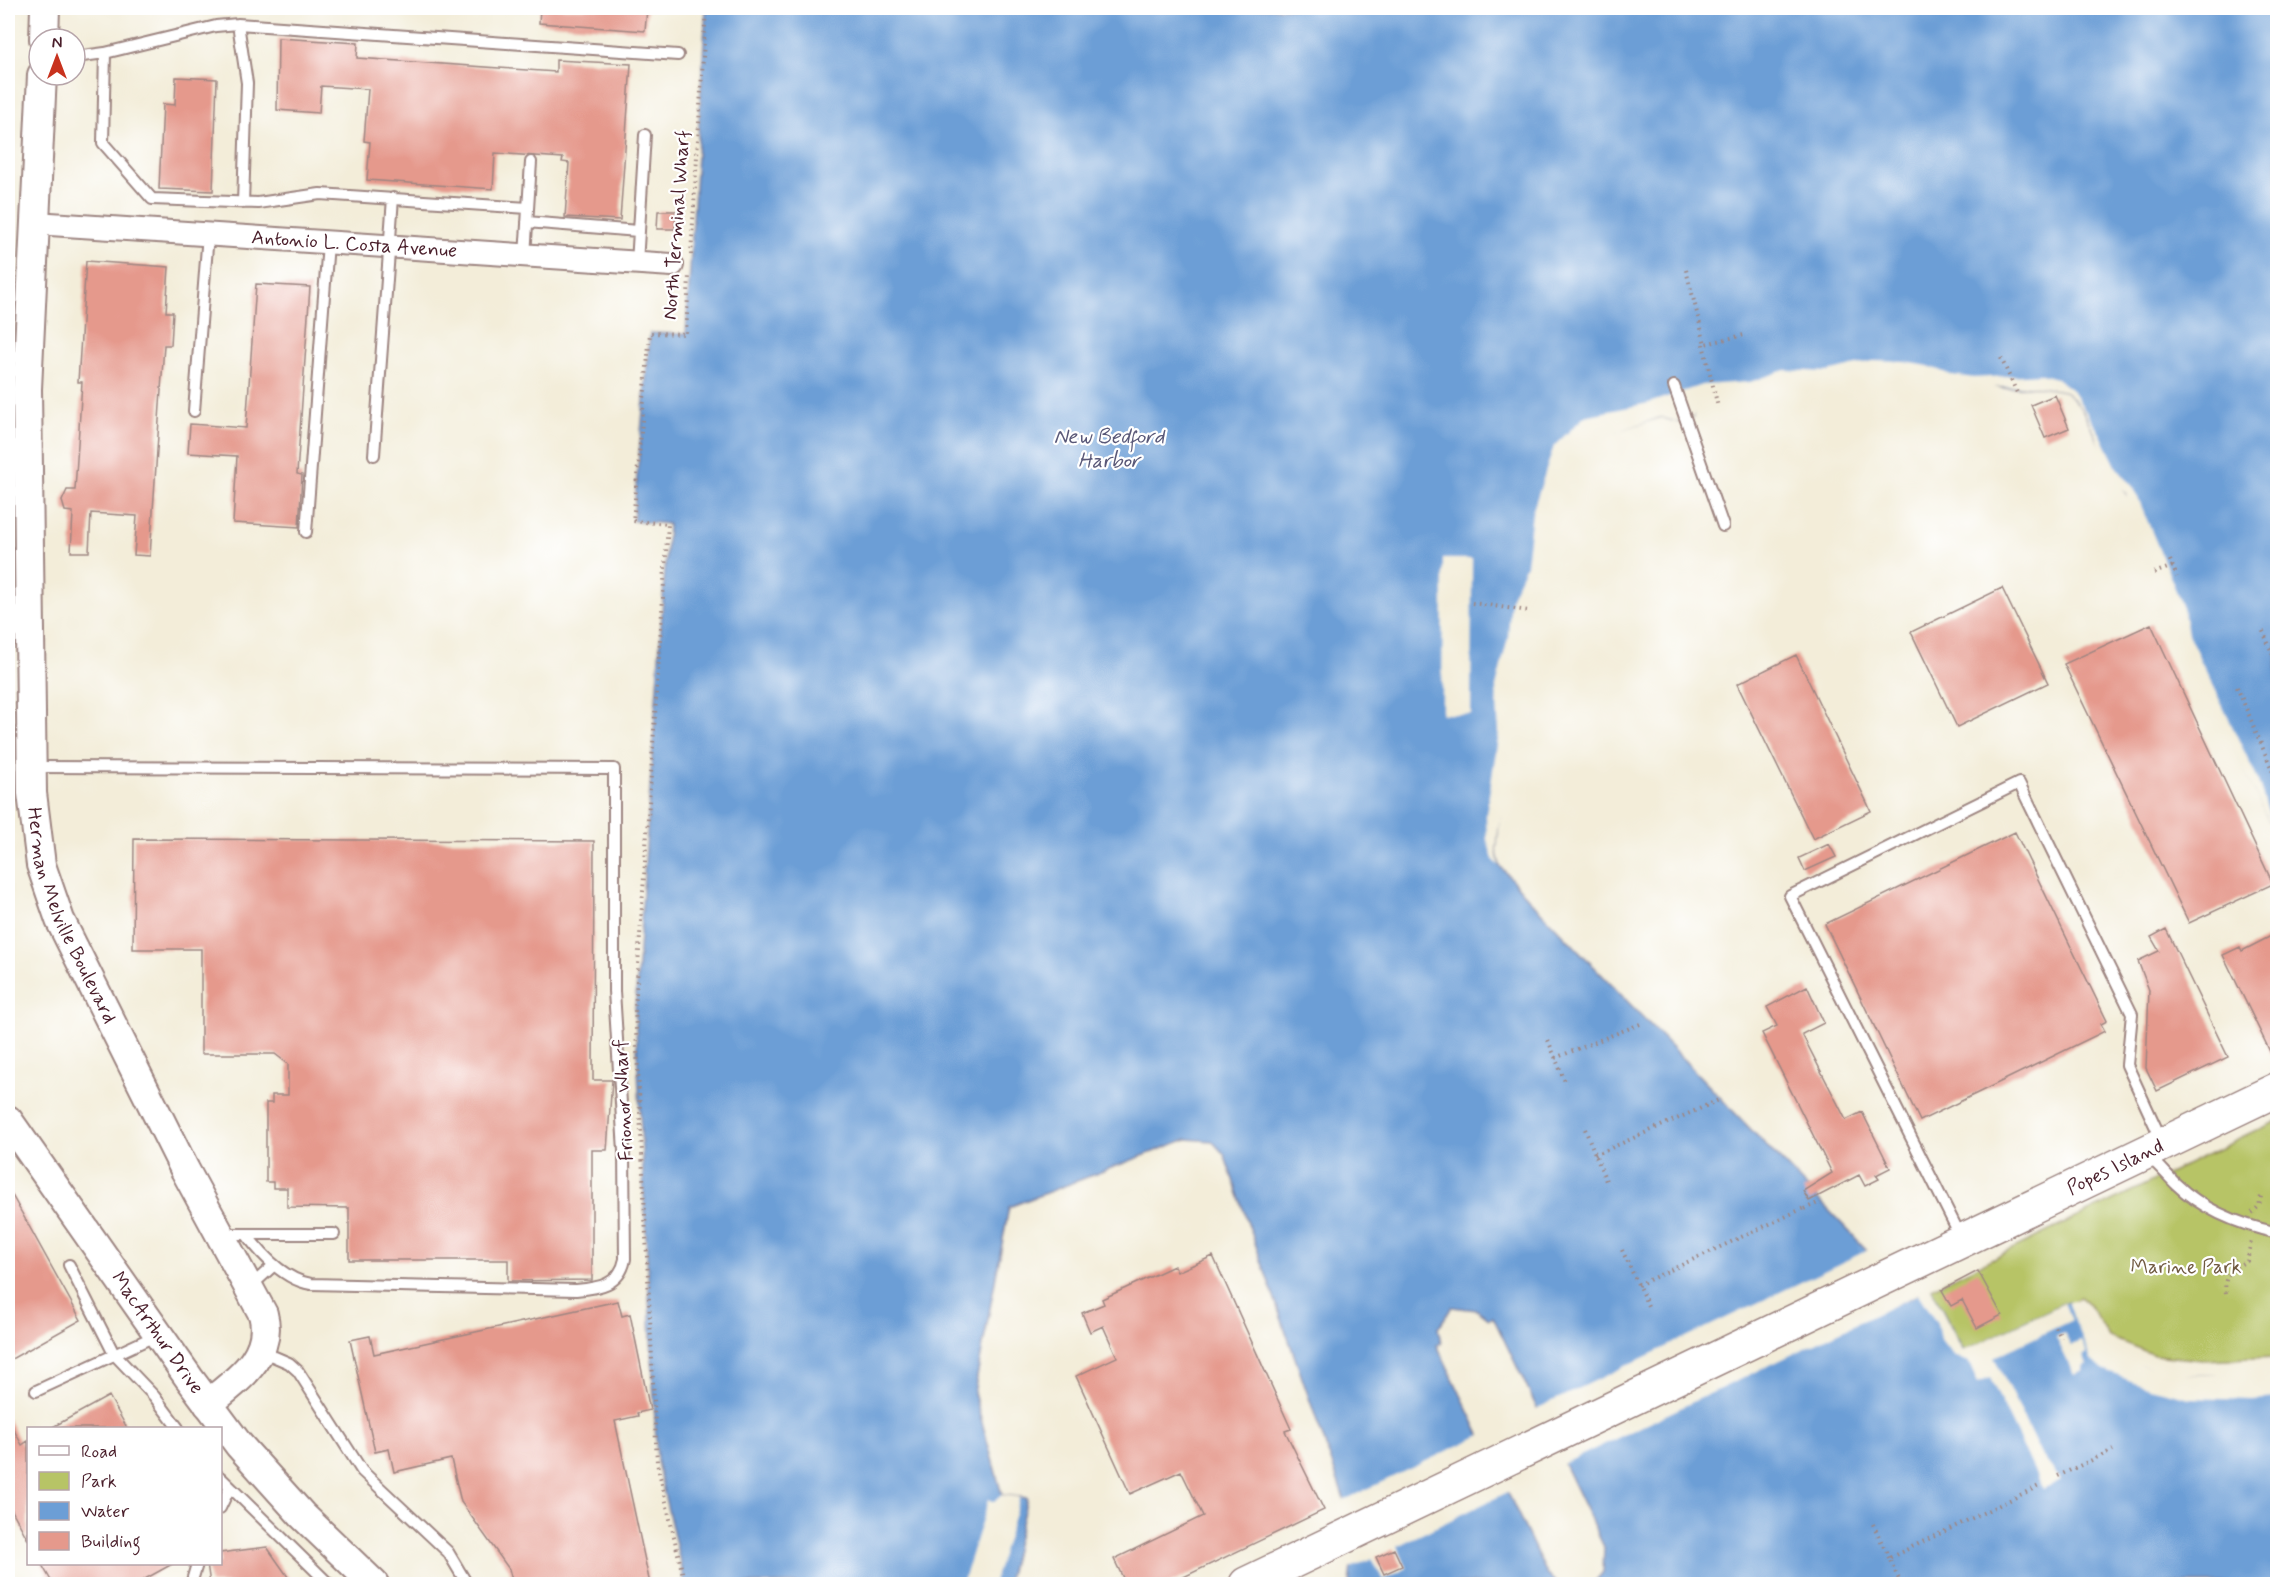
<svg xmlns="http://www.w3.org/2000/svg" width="2285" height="1592" viewBox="0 0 2285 1592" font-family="Mynerve,sans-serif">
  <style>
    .green { fill: #b7c466; stroke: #807248; stroke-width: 1.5 }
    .water { fill: #6c9ed6; stroke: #5b5e80; stroke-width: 1.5 }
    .pier { fill: #f3edd9 }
    .building { fill: #e5998c }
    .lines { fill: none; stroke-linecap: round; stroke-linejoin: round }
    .service-casing { stroke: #9e8682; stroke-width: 14 }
    .minor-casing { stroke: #9e8682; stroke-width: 26 }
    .tertiary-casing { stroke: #9e8682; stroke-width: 32 }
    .trunk-casing { stroke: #9e8682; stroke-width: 36 }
    .path { stroke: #9e8682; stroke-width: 4; stroke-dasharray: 1.5 4.5; stroke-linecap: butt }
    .service { stroke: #fff; stroke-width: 10 }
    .minor { stroke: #fff; stroke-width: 22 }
    .tertiary { stroke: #fff; stroke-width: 28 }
    .trunk { stroke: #fff; stroke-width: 33 }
    .labels { text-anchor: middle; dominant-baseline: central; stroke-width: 4.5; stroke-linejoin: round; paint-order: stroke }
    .street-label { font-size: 20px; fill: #4a1f2b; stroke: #fff }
    .park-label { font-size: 20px; fill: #705940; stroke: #fff }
    .water-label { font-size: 21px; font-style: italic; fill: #595878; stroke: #fff }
  </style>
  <rect width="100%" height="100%" fill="#fff"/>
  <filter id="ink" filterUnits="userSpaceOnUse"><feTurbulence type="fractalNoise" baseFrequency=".0167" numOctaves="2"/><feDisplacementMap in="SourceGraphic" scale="12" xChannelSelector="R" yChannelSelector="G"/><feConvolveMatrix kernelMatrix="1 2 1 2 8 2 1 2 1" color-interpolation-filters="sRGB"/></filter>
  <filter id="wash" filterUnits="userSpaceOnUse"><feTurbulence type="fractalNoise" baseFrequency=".008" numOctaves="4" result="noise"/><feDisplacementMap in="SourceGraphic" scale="24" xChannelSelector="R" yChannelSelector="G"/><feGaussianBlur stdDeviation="1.35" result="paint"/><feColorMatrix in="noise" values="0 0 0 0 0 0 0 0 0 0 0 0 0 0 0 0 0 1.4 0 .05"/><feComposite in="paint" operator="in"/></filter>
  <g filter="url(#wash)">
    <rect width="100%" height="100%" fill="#f3edd9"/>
    <!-- green -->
    <path class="green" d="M2277,1121V1357L2201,1360L2155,1355L2109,1337L2092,1308L2080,1298L1963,1351L1931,1288Z"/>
    <!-- water -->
    <path class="water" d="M706,8H2277V838L2217,712L2148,536L2082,409L2066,391L2037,386L2003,388L1924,372L1803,378L1740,394L1696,398L1693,417L1677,422L1661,417L1609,433L1582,447L1567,465L1525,589L1496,850L1500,866L1529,899L1867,1250L1891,1306L1931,1288L1964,1351L2068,1301L2078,1304L2100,1340L2113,1353L2164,1376L2277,1374V1584H1593L1603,1572L1604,1547L1493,1317L1489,1319L1477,1310L1452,1307L1438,1328L1441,1343L1437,1345L1547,1574L1557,1584H1349L1355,1530L1224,1154L1212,1141L1187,1139L1009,1207L974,1393L1002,1495L1027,1498L1007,1584H685L657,1463L635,1009L668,524L633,521L650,333L686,334Z"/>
    <!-- pier -->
    <path class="pier" d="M1873,361L1905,362L1928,366L1951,375L1974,378L2041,374L2056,378L2072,390L2101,435L2117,468L2134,488L2183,608L2188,634L2257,778L2278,841L2187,654L2152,565L2145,537L2127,502L2126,493L2111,477L2096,435L2083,410L2066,391L2037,386L1967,388L1923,375L1804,381L1766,392L1763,400L1742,405L1738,397L1699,401L1693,417L1677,422L1661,417L1610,434L1584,449L1570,467L1533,580L1527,590L1513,726L1514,745L1498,832L1496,850L1499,866L1493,859L1487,840L1486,814L1499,733L1496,687L1508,638L1511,597L1526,565L1532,513L1554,446L1585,416L1649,403L1702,385L1750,382L1785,370L1828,372Z
      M1443,559H1472L1471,714H1442Z
      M1870,1249L1892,1302L1933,1286L1931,1288L1936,1298L1963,1351L2064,1303L2072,1320L1994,1357L2040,1453L2061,1480L2043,1489L1990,1378L1978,1383L1969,1362L1953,1356L1940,1339L1937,1324L1918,1294L1561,1465L1534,1410Z
      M2073,1300L2091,1310L2102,1338L2115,1350L2144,1366L2164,1373L2198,1375L2278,1371L2277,1398L2252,1400L2190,1398L2149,1388L2103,1370L2091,1359L2074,1319L2068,1301Z
      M2064,1333L2071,1345L2081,1341L2087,1353L2083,1356L2087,1364L2082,1367L2083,1371L2074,1375L2056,1337Z
      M1483,1434L1510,1491L1397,1546L1407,1568L1383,1580L1372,1558L1347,1570L1352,1531L1342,1501Z
      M1002,1495L1020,1497L993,1584H962L988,1500L994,1501Z"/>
    <g id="blocks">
      <!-- building -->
      <path class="building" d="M540,8H640L647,9L645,31L539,23Z
        M278,38L358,43L357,58L556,72V60L631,64L620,220L565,217L569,163L562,162L563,158L495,153L493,189L367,180L370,142L364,141L368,89L321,86L319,113L277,110Z
        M176,77L217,79L213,191L159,189L163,104L175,105Z
        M658,211H676L675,229H657Z
        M86,261L169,267L166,312H173L171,345H164L150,556L134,555L137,516L91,513L89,552H71L73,512L65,511L62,501L67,490H75L82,382H78Z
        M256,284L310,287L297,474L302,475L299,527L233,523L237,456L188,453L190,424L246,428Z
        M2055,395L2069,428L2045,438L2031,405Z
        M2002,588L2048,683L1957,727L1911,632Z
        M2151,624L2273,884L2189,923L2064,664Z
        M1796,655L1871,811L1813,839L1737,684Z
        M2015,832L2107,1021L2101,1024L2105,1031L1920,1121L1825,924Z
        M134,839L594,841L593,1080H612L607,1150H592V1280L508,1281V1260H349V1208L287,1207V1188H273V1182H266V1103H272V1095H288V1064L275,1054H201V949H133Z
        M1829,844L1836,857L1805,871L1799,858Z
        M2166,929L2228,1057L2157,1091L2146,1068L2149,990L2138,961L2159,951L2151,937Z
        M2277,933V1066L2223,955L2240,947L2242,951Z
        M1807,986L1824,1023L1802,1034L1846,1120L1862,1112L1890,1168L1876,1175L1879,1179L1865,1186L1859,1175L1809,1201L1803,1191L1832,1173L1762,1033L1777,1026L1767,1007Z
        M8,1188L81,1320L8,1361Z
        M1213,1256L1291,1429L1285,1431L1324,1510L1169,1584H1126L1114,1559L1203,1516L1181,1471L1130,1494L1076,1376L1117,1357L1103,1326L1090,1332L1082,1313L1104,1304L1102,1299L1174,1266L1177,1272Z
        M1978,1271L2002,1315L1977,1328L1962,1300L1951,1306L1942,1290Z
        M618,1301L622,1316L630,1314L650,1410L637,1413L638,1416L615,1421L650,1584H513L509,1569L461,1502L451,1459L394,1472L389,1449L375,1452L350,1340L370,1336L374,1354Z
        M109,1396L127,1428H51Z
        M8,1419L22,1445L28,1441V1540L8,1503Z
        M267,1547L293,1584H210L207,1563H220V1553Z
        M1394,1549L1402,1566L1384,1574L1376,1557Z
        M41,1563H174L136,1584H53Z"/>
    </g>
  </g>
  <g filter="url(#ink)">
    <use href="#blocks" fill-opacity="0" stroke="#9e8682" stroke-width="1.5"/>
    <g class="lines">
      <defs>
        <path id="service" d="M238,24L247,83L243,203
          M75,57L105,53
          M528,208L320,194L258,203L152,199L103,143L105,53L216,26L238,24L678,55
          M527,222L638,231
          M525,256L531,162
          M637,263L645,135
          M1674,386L1723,526
          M194,411L208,234
          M374,455L393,198
          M306,532L328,243
          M31,767L614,769V991L624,1151L625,1259C620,1285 599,1288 576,1290L311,1284C285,1280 261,1254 246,1234
          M2149,1157C2159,1165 2167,1175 2176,1184C2203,1210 2241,1225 2278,1233
          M223,1234H334
          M1961,1237L1790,896L2019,783L2132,1014L2127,1065L2162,1141
          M69,1265L114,1354L154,1396L178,1428
          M251,1286L274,1265
          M261,1351L289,1363L298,1371L362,1471L448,1552L467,1584
          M36,1391L157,1335
          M220,1477L329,1584
          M220,1508L230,1487
          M191,1584L197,1564"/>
        <g id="minor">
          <path id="s1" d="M35,223L672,265"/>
        </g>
        <g id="tertiary">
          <path d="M44,39L45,8"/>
          <path id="s2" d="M42,75L27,389L32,793L41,865L60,920L185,1170L263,1314C274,1356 236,1381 208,1404"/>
          <path id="s3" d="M8,1120L189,1378L239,1445L302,1515L374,1584"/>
        </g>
        <g id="trunk">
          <path id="s4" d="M1246,1584L2278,1089"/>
        </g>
      </defs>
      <!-- service casing -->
      <use href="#service" class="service-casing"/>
      <!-- minor casing -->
      <use href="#minor" class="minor-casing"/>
      <!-- tertiary casing -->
      <use href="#tertiary" class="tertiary-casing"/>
      <!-- trunk casing -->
      <use href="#trunk" class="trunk-casing"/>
      <!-- path -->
      <path class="path" d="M691,255L706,8
        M1686,270L1705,344L1744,335
        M1703,344L1718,407
        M2001,358L2018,395
        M2170,560L2177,577
        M2154,573L2173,566
        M1472,603L1529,611
        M2263,631L2275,660L2278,659
        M2237,687L2278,784
        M1548,1040L1566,1084
        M1555,1058L1640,1024
        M1705,1106L1721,1099
        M1585,1129L1606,1181
        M1595,1155L1708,1105
        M1804,1209L1820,1202
        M2252,1213L2259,1206L2261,1196
        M1622,1250L1649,1308
        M1638,1285L1804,1208
        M2226,1293C2223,1274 2231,1269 2247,1261L2251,1241
        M2056,1327L2061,1338
        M2058,1476L2113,1450
        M1873,1524L1889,1558
        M685,1584L657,1463L635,1009L668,524L633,521L650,333L686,334L689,275
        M1901,1584L1889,1558L2041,1485"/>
      <!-- service -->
      <use href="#service" class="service"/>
      <!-- minor -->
      <use href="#minor" class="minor"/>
      <!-- tertiary -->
      <use href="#tertiary" class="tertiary"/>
      <!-- trunk -->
      <use href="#trunk" class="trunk"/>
    </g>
  </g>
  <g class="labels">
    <!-- street labels -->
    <g class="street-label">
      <text transform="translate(677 225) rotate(-86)">North Terminal Wharf</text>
      <text stroke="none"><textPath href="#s1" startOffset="320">Antonio L. Costa Avenue</textPath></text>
      <text stroke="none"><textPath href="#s2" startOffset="848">Herman Melville Boulevard</textPath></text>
      <text transform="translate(624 1100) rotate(-93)">Frionor Wharf</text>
      <text stroke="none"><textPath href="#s4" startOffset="964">Popes Island</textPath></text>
      <text stroke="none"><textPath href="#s3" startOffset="260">MacArthur Drive</textPath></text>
    </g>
    <!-- park labels -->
    <g class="park-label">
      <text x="2186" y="1267">Marine Park</text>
    </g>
    <!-- water labels -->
    <g class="water-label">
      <text x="1109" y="437">New Bedford<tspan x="1109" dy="24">Harbor</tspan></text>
    </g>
  </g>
  <!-- margin -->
  <rect width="2285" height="1592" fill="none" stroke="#fff" stroke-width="30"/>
  <!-- legend -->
  <rect x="27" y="1427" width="195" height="138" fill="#ffffff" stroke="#b7a5aa" stroke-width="1.5"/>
  <rect x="39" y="1446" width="30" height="9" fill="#ffffff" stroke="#b7a5aa" stroke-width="1.5"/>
  <text x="81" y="1457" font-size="18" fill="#4a1f2b">Road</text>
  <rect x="39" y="1472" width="30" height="18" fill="#b7c466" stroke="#b7a5aa" stroke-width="1.5"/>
  <text x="81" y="1487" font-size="18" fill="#4a1f2b">Park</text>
  <rect x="39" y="1502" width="30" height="18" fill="#6c9ed6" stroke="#b7a5aa" stroke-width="1.5"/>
  <text x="81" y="1517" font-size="18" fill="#4a1f2b">Water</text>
  <rect x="39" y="1532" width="30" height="18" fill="#e5998c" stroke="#b7a5aa" stroke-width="1.5"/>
  <text x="81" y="1547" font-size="18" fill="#4a1f2b">Building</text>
  <!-- north arrow -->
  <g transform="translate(57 57)"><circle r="28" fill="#ffffff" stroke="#b7a5aa" stroke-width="1.5"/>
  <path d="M0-4.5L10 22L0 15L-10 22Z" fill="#c8321e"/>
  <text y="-9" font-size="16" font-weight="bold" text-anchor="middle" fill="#4a1f2b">N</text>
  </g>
</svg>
